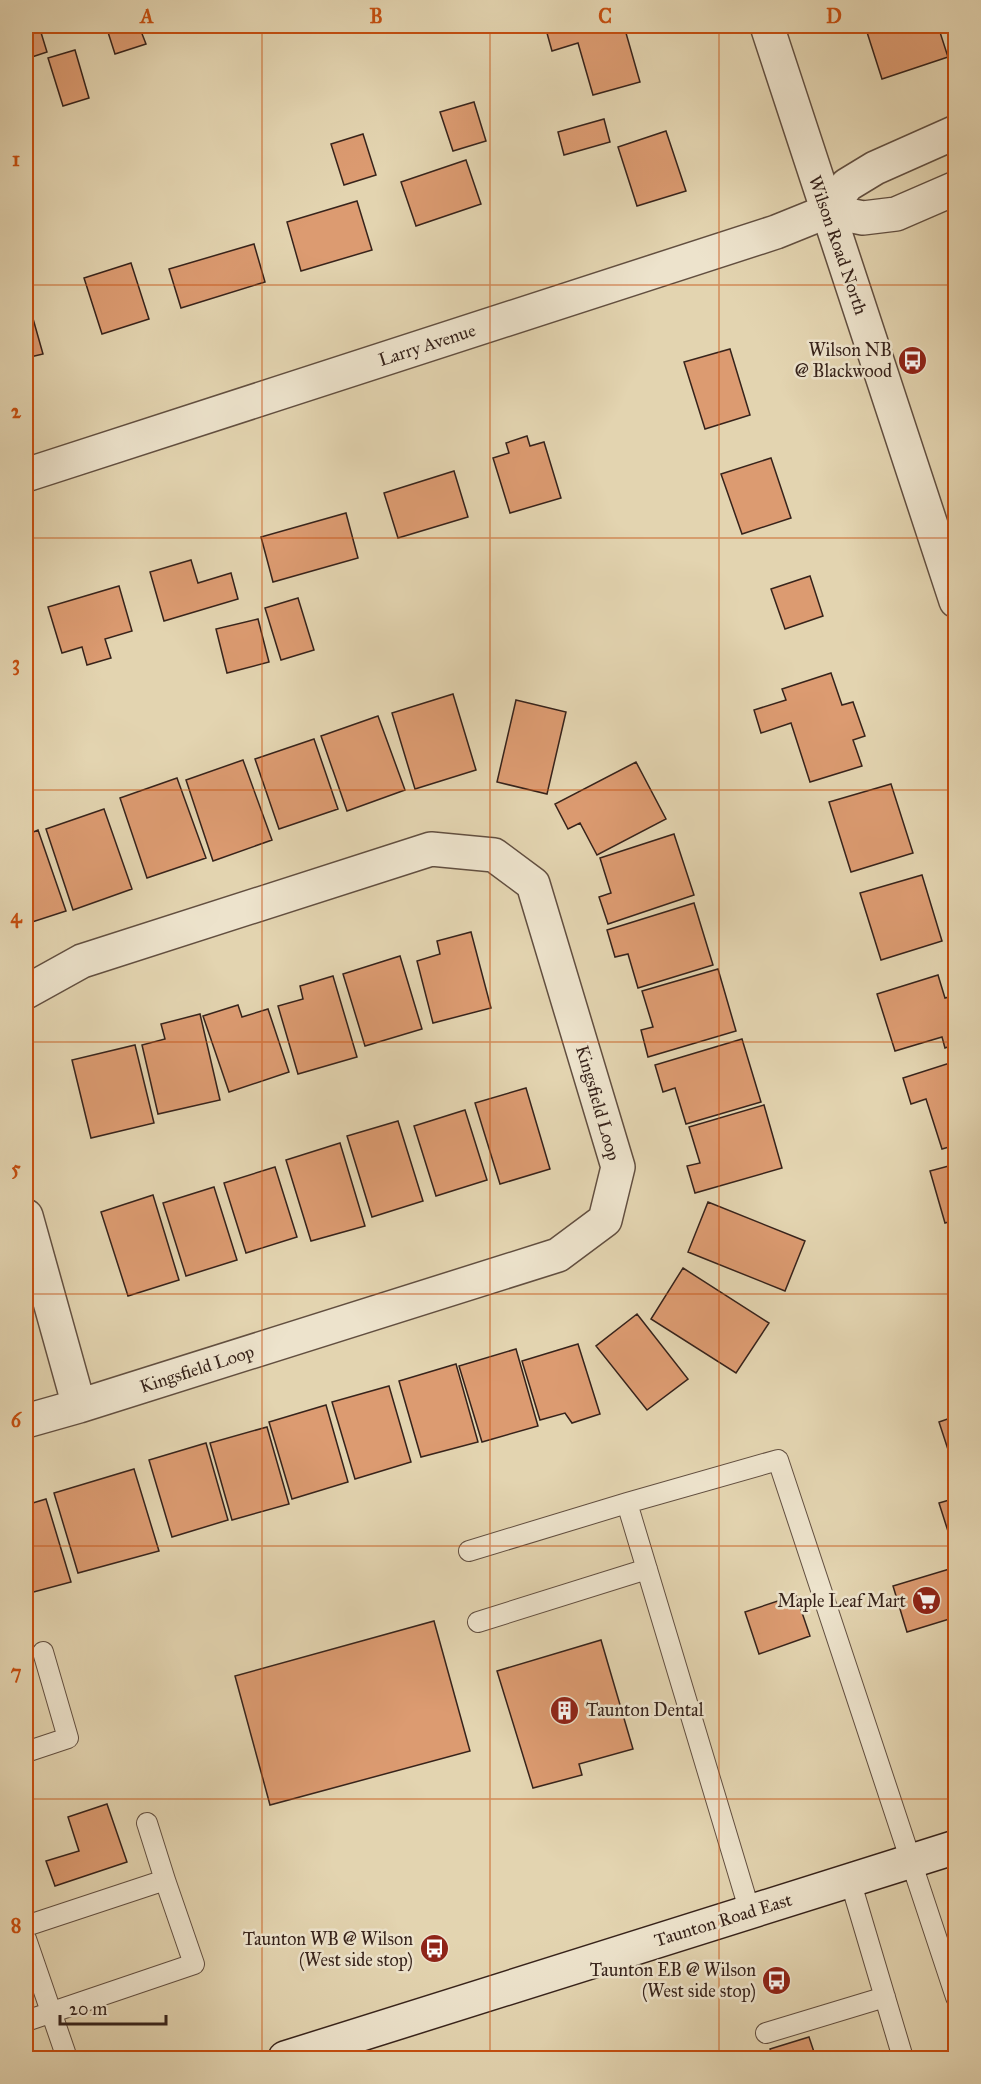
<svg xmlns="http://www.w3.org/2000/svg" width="981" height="2084" viewBox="0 0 981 2084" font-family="'IM FELL Great Primer',serif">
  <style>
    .building { fill: #dc9b71; stroke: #37231b; stroke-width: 1.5 }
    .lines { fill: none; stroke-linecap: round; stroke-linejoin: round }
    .service-casing { stroke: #624f40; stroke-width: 22 }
    .minor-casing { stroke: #624f40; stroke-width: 36 }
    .tertiary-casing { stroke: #624f40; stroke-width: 36 }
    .secondary-casing { stroke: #37231b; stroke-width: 36 }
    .service { stroke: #ede3cc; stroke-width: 20 }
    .minor { stroke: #ede3cc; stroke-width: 33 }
    .tertiary { stroke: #ede3cc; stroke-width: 33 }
    .secondary { stroke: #ede3cc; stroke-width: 33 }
    .grid { fill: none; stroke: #c54e0f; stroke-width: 1.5; stroke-opacity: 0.55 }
    .labels { text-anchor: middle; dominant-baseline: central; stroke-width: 5; stroke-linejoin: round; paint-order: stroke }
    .street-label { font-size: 18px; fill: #37231b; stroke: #ede3cc }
    .poi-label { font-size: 18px; fill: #37231b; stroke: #ede3cc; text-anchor: end }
    .neatline { fill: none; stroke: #c54e0f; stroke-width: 2 }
    .grid-label { font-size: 20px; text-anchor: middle; font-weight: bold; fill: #c54e0f }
  </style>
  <rect width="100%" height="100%" fill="#e3d4b0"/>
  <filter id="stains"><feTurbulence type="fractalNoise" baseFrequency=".00333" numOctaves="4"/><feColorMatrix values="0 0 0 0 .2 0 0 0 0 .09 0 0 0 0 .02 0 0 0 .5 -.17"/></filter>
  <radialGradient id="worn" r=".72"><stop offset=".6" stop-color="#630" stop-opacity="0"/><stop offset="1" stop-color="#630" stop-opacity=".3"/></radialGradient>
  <!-- building -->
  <path class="building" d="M26,26H39L47,52L26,59Z
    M106,26H139L146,44L115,54Z
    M545,26H624L640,82L593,95L578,43L552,51Z
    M865,26H938L948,57L882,79Z
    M75,50L89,98L63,106L48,58Z
    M474,102L486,141L453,151L440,112Z
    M604,119L610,142L564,155L558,132Z
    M666,131L686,191L637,206L618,147Z
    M363,134L376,175L344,185L331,144Z
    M466,160L481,204L416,226L401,182Z
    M357,201L372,250L301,271L287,222Z
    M254,244L265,282L181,308L169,269Z
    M131,263L149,319L102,334L84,278Z
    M30,308L43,354L26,358V309Z
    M730,349L750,415L705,429L684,362Z
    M527,436L530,446L544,442L561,498L510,513L493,458L509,453L506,443Z
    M771,458L791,518L742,534L721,474Z
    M454,471L468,517L398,538L384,493Z
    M346,513L358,558L273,582L261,537Z
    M191,560L198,583L231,573L238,599L164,621L150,572Z
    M810,576L823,616L785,629L771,589Z
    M119,586L132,631L105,639L111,658L87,665L82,647L62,653L48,607Z
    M298,598L314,650L281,660L265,608Z
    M258,619L269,662L227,673L216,629Z
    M831,673L842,705L853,702L865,736L853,740L862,766L810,782L791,723L761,733L754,710L786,700L782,689Z
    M453,694L476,770L415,789L392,713Z
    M516,700L566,712L547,794L497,782Z
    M378,716L405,790L347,811L321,736Z
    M314,739L338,809L279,829L255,759Z
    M243,760L272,840L213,861L186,780Z
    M636,762L666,819L597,855L580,823L568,829L555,804Z
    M177,778L206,858L147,878L120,798Z
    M891,784L913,853L851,872L829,802Z
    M104,809L132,889L73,910L46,829Z
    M38,830L66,911L26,924V835Z
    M674,834L694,895L608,924L599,897L611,893L600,858Z
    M922,875L942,941L881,960L860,893Z
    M694,903L713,965L638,988L628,954L615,957L607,930Z
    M471,932L491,1008L433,1023L417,961L440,954L437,941Z
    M400,956L422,1029L365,1046L343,974Z
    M718,969L736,1031L648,1057L641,1030L653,1027L642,991Z
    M938,975L945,998L956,995V1044L945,1048L942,1037L895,1051L877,994Z
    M333,976L357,1057L298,1074L278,1006L303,999L300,986Z
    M238,1005L242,1017L268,1009L289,1072L229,1092L203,1016Z
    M200,1014L220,1100L158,1114L142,1045L165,1039L161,1024Z
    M742,1039L761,1102L686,1124L675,1088L663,1092L655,1065Z
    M135,1045L154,1123L91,1138L72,1060Z
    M956,1061V1145L942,1149L926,1099L911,1104L903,1078Z
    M526,1088L550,1169L500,1184L475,1103Z
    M764,1105L782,1168L695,1193L687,1166L700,1163L689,1127Z
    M465,1110L487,1180L436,1196L414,1126Z
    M398,1121L423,1201L372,1217L347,1136Z
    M340,1143L365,1226L311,1241L286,1160Z
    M956,1164V1220L945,1223L930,1171Z
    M275,1167L297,1237L246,1253L224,1183Z
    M214,1187L237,1260L186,1276L163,1203Z
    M153,1195L179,1280L128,1296L101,1212Z
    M708,1202L805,1241L785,1291L688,1252Z
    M683,1268L769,1323L736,1373L651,1319Z
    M637,1314L688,1379L647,1410L596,1346Z
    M578,1344L600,1414L572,1423L565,1413L540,1420L522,1361Z
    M516,1349L538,1426L482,1442L459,1366Z
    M456,1364L478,1442L421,1457L399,1381Z
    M389,1386L411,1462L355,1479L332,1402Z
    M326,1405L348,1482L292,1499L269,1422Z
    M956,1416V1474L939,1422Z
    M267,1427L289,1504L232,1520L210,1443Z
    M206,1443L228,1520L172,1537L149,1460Z
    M134,1469L159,1551L78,1573L54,1493Z
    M956,1498V1546L953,1547L939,1503Z
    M46,1499L71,1582L26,1594V1505Z
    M956,1567V1617L907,1632L893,1586Z
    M796,1595L810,1636L759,1654L745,1612Z
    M434,1621L470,1751L270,1805L235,1676Z
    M601,1640L633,1749L579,1764L582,1775L533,1788L497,1671Z
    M107,1804L127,1862L55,1886L46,1861L79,1851L68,1817Z
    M809,2037L816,2058H773L770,2049Z"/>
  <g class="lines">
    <defs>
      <path id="service" d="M627,1503L750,1912
        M469,1551L627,1503L778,1460L956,1997
        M478,1622L647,1569
        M26,1752L68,1738L43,1652
        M147,1823L165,1880
        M850,1880L903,2058
        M26,1926L165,1880L194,1964L26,2021
        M26,1939L67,2058
        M766,2033L885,1997"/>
      <path id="minor" d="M828,211L863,218L896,214L956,188
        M26,475L776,232L828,211L847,185L875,168L956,132
        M26,992L82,961L431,849L494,855L533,884L618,1167L605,1220L558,1255L79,1406L26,1421
        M26,1216L79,1406"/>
      <path id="tertiary" d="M767,26L956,601"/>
      <path id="secondary" d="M285,2058L956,1847"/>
    </defs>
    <!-- service casing -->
    <use href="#service" class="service-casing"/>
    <!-- minor casing -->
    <use href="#minor" class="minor-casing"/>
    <!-- tertiary casing -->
    <use href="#tertiary" class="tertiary-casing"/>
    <!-- secondary casing -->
    <use href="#secondary" class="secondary-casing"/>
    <!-- service -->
    <use href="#service" class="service"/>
    <!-- minor -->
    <use href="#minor" class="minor"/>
    <!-- tertiary -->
    <use href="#tertiary" class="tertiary"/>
    <!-- secondary -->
    <use href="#secondary" class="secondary"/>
  </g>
  <!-- grid -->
  <path class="grid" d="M262,26V2058M490,26V2058M719,26V2058M26,285H956M26,538H956M26,790H956M26,1042H956M26,1294H956M26,1546H956M26,1799H956"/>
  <!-- icons -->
  <defs>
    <symbol id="bus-disc" viewBox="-11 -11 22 22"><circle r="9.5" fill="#8f2418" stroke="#ede3cc"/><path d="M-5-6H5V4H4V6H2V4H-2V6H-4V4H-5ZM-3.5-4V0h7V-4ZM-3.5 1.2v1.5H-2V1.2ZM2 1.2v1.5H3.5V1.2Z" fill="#fff"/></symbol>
    <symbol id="supermarket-disc" viewBox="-11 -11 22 22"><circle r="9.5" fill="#8f2418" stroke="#ede3cc"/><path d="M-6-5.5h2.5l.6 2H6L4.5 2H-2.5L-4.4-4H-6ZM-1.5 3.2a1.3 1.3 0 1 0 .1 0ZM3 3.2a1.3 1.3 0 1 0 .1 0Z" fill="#fff"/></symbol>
    <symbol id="building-disc" viewBox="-11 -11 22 22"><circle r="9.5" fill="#8f2418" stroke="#ede3cc"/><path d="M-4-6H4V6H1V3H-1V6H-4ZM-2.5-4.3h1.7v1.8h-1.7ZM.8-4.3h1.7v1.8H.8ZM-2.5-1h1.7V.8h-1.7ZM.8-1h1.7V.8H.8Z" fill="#fff"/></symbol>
  </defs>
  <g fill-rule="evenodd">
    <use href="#bus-disc" x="896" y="344" width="33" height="33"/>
    <use href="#supermarket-disc" x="910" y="1584" width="33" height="33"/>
    <use href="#building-disc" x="548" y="1694" width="33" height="33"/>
    <use href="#bus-disc" x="418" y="1932" width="33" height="33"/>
    <use href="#bus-disc" x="760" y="1964" width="33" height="33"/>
  </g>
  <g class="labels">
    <!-- street labels -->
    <g class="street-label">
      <text transform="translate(838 245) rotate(71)">Wilson Road North</text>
      <text transform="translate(427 345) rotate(-18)">Larry Avenue</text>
      <text transform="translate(598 1103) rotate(74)">Kingsfield Loop</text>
      <text transform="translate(197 1369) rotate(-18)">Kingsfield Loop</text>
      <text transform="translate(723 1920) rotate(-17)">Taunton Road East</text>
    </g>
    <!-- poi labels -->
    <g class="poi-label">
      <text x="892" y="350">Wilson NB<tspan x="892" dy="21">@ Blackwood</tspan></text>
      <text x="906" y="1601">Maple Leaf Mart</text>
      <text x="586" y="1710" text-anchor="start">Taunton Dental</text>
      <text x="413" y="1939">Taunton WB @ Wilson<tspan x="413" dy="21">(West side stop)</tspan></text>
      <text x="756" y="1970">Taunton EB @ Wilson<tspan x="756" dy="21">(West side stop)</tspan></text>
    </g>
  </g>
  <!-- margin -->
  <rect width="981" height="2084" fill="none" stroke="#e3d4b0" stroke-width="66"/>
  <!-- scale -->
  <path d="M60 2015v9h106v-9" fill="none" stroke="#37231b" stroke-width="3"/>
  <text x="69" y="2015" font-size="18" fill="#37231b" stroke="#ede3cc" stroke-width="4.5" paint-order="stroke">20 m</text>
  <rect x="33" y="33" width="915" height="2018" class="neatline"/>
  <g class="grid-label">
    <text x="147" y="23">A</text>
    <text x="376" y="23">B</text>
    <text x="605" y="23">C</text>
    <text x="834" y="23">D</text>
    <text x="16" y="166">1</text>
    <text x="16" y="418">2</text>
    <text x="16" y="670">3</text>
    <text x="16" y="923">4</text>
    <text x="16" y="1175">5</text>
    <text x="16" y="1427">6</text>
    <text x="16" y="1679">7</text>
    <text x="16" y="1932">8</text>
  </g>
  <rect width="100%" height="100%" filter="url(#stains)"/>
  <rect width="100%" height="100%" fill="url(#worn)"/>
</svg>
